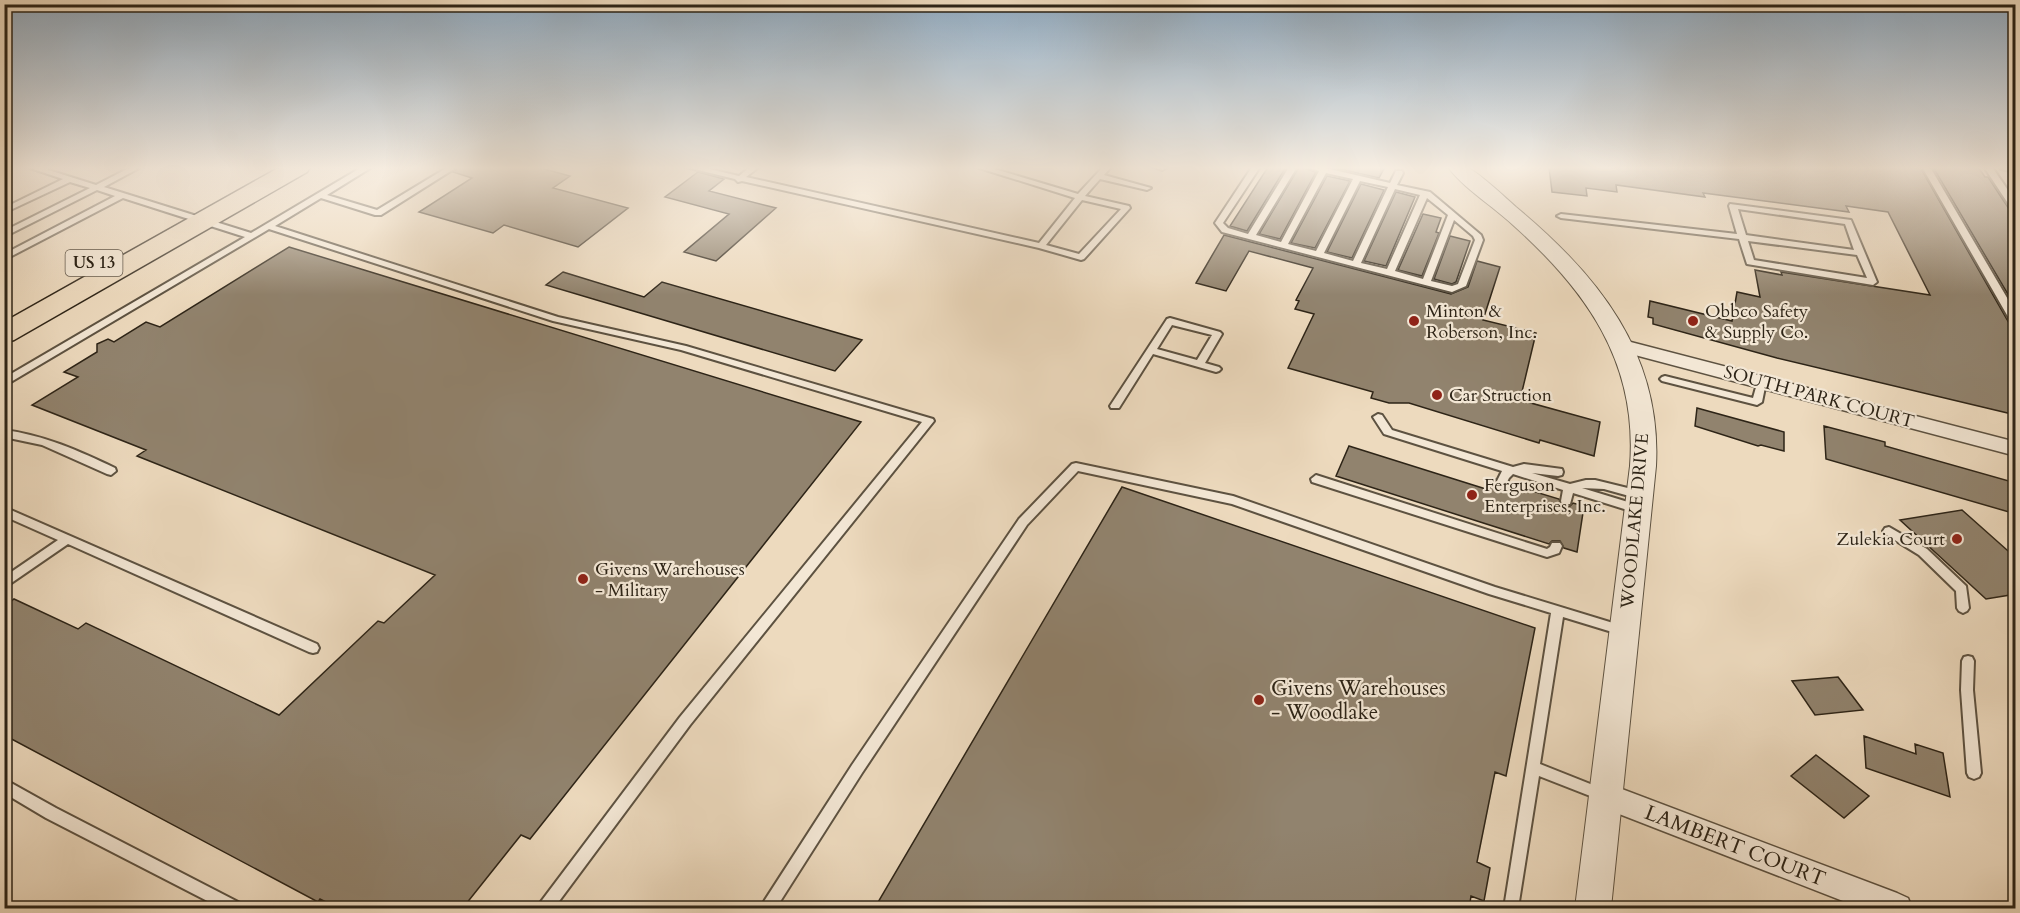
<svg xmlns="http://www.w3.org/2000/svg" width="2020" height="913" viewBox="0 0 2020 913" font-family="Cardo,serif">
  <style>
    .building { fill: #91836e; stroke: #2d2417; stroke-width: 1.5 }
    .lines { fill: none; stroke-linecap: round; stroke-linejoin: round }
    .service-casing { stroke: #5d5241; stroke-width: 4 }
    .minor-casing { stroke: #5d5241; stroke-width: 3 }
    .tertiary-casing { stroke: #5d5241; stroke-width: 2 }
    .primary-casing { stroke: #2d2417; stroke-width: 3 }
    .service { fill: #f3e7d5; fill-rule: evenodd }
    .minor { fill: #f3e7d5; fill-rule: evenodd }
    .tertiary { fill: #f3e7d5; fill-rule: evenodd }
    .primary { fill: #eddabe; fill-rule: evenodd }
    .poi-dot { fill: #8f2418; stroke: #f3e7d5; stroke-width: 2 }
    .labels { text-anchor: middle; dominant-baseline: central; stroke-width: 4.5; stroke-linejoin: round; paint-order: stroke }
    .shield { fill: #f3e7d5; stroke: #685e50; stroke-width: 1.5 }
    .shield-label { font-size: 16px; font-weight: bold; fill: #2d2417 }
    .poi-label { font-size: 18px; fill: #2d2417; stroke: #f3e7d5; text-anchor: start }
    .street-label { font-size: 18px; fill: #2d2417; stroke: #f3e7d5 }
    .near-poi-label { font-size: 21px; fill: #2d2417; stroke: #f3e7d5; text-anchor: start }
    .near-street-label { font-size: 21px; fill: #2d2417; stroke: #f3e7d5 }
  </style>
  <rect width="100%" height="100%" fill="#eddabe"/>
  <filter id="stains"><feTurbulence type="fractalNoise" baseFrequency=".00333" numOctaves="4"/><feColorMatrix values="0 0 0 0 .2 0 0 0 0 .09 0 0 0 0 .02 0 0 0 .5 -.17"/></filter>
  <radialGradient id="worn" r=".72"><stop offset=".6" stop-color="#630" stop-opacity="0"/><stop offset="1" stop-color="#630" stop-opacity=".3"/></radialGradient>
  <!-- building -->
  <path class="building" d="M459,167H537L570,176L553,188L628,208L578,247L504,225L493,233L419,212L472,178L453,172Z
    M1268,167H1286L1247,231L1230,226Z
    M1299,167L1316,172L1280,239L1259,234Z
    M1331,167H1385L1379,178Z
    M1549,167H1920L2009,323L2016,327V415L1777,358L1653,324V318L1648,317L1650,301L1732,321L1737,292L1760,297L1755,270L1782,275L1781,272L1930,295L1888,212L1846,206L1849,212L1703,193L1705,197L1616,185L1617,192L1586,188L1587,196L1552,192Z
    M1933,167H1978L1985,177H1988L2011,212L2016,213V308Z
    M698,172L724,179L709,191L776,208L716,261L684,252L729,214L665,197Z
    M1327,176L1350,181L1315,248L1291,243Z
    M1361,184L1384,190L1352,258L1327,252Z
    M1396,192L1415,197L1386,266L1364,261Z
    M1423,214L1441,218L1436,232L1439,233L1422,276L1398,270Z
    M1224,235L1451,294L1468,287L1477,261L1500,267L1483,320L1536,333L1520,400L1600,422L1594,456L1540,440L1539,443L1409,403H1389L1371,398L1373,392L1288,368L1314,314L1295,309L1299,301L1296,300L1313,268L1249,251L1226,291L1196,283Z
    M1450,236L1470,241L1456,282L1452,284L1434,279Z
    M289,247L861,422L530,839L521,835L462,909H340L320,899L318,902L4,735V607L14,599L78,629L86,623L279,715L378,621L384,623L435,575L137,456L146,450L32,405L78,377L64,372L97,352V344L108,339L114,342L146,322L160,327Z
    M563,272L644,297L662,282L862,340L835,371L546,285Z
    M1697,408L1784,432V451L1761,445L1758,446L1695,426Z
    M1824,426L1885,442V446L2016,483V514L1826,459Z
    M1349,446L1489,490L1492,478L1495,479L1498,486H1506L1509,484L1559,499L1562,506H1570L1573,503L1584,506L1577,552L1564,548L1560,541H1552L1549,544L1336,476Z
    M1122,487L1535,628L1506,776L1495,772L1477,862L1490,868L1484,901L1471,896L1469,909H874Z
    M1962,510L2016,558V594L1986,599L1900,520Z
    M1838,677L1863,710L1815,715L1792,681Z
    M1864,736L1916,754L1915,744L1943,753L1950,797L1866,768Z
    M1816,755L1869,796L1844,818L1791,776Z"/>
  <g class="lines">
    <defs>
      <path id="service" d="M27,167H39L96,185L131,167H141L104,187L251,233L362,167H372L327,195L377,210L448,167H457L381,215H375L321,198L275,226L558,317L686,346L933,419L934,421L690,725L554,908H538L540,903L680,717L922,422L681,350L553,321L269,229L4,386V378L245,237L123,198L4,260V254L115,196L97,190L4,237V231L90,188L70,182L4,213V208L63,179Z
        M686,167H701L739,176L750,167H759L746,177L1039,243L1075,198L976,167H988L1078,194L1103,167H1111L1104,175L1151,188L1147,190L1100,179L1085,196L1129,206L1130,208L1084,259L1081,260L1039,248L742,181L738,182L735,179ZM1082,200L1121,209L1079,254L1046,245Z
        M1154,167H1165L1166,168L1162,170Z
        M1252,167H1260L1223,223L1228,228L1248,234L1289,167H1297L1256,235L1281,242L1319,171L1307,167H1321L1390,183L1396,171H1402L1403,173L1397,185L1430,192L1481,235L1483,240L1466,286L1452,292L1222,232L1215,223ZM1326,173L1353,179L1316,251L1288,244ZM1360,181L1388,187L1353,261L1324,253ZM1395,189L1420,195L1387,269L1361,263ZM1427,198L1448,215L1423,279L1395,271ZM1454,220L1473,236L1475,240L1458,284L1452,286L1431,281Z
        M1922,167H1930L2016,313V325L2011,322Z
        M1984,167H1992L2016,202V211H2013Z
        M2000,167L2016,168V172L2001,169Z
        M1730,204L1851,220L1877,282L1873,285L1747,264L1739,239L1561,218L1557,216L1561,214L1737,234L1729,206ZM1738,209L1845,224L1854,250L1746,235ZM1748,241L1857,255L1867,278L1754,260Z
        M1170,318L1220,332L1222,334L1205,363L1219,367L1221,369L1219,371L1216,372L1153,354L1119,408H1111L1110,406L1167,319ZM1172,325L1212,335L1197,360L1157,349Z
        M1665,376L1753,398L1758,380H1764L1766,382L1762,402L1757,405L1662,381L1660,379L1662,377Z
        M1378,414L1382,415L1392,430L1513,467L1524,464L1562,469L1563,472L1562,475L1558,476L1532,473L1570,484L1586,480H1595L1644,492L1645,495L1644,498L1640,499L1604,489L1582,488L1641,506L1643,509L1641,512L1637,513L1573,493L1570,504H1562L1561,501L1563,490L1513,474L1509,478L1506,484H1498L1497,481L1502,471L1384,434L1373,417Z
        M4,430C44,435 79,451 115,468L116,471L111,475L107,474L42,445L4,437Z
        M1076,463L1233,496L1495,587L1626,627L1628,630L1626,633L1622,635L1563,617L1540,764L1608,791L1610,795L1608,799L1603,801L1539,776L1518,908H1504L1551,613L1489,594L1232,504L1078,471L1027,525L862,773L776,908H761L763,903L852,765L1019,519L1072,464Z
        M1316,475L1547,549L1550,547L1552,543H1560L1562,546L1559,553L1547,557L1312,482L1311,479Z
        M4,507L317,644L319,648L317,652L313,653L309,652L68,544L4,588V577L58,540L4,516Z
        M1889,527L1927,549L1966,586L1969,608L1967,611L1963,613L1959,611L1957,608L1956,591L1919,555L1885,534L1883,531L1885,528Z
        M1968,656L1972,657L1974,661L1973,690L1981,773L1979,777L1974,779L1969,777L1967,773L1961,690L1962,661L1964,657Z
        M4,779L56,808L240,903L242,908H221L46,818L4,793Z"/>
      <path id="minor" d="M1623,340L2016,442V456L1616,350L1614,346L1616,342Z
        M1606,783L1897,893L1908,898L1912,908H1861L1596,805L1592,796L1596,787Z"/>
      <path id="tertiary" d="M1448,167C1454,167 1460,166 1466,167C1475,169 1507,199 1516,207C1598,275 1662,354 1656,466L1611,908H1575L1630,466C1638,363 1587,291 1513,225C1495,208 1461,186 1448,167Z"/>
      <path id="primary" d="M280,167H310L307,172L14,340L4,343V322Z"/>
    </defs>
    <!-- service casing -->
    <use href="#service" class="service-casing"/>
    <!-- minor casing -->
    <use href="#minor" class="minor-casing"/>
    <!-- tertiary casing -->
    <use href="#tertiary" class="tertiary-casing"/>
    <!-- primary casing -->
    <use href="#primary" class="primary-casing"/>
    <!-- service -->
    <use href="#service" class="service"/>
    <!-- minor -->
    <use href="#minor" class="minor"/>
    <!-- tertiary -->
    <use href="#tertiary" class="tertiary"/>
    <!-- primary -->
    <use href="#primary" class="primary"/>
  </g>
  <!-- sky -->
  <linearGradient id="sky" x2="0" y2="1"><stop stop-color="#90aac0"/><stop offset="0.57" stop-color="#f7eee2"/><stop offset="1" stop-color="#f7eee2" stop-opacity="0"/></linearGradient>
  <rect width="2020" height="295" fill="url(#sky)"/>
  <!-- markers -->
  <g class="poi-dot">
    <circle cx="1414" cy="321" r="6"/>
    <circle cx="1693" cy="321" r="6"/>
    <circle cx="1437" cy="395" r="6"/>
    <circle cx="1472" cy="495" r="6"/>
    <circle cx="1957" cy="539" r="6"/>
    <circle cx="583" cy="579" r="6"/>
    <circle cx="1259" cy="700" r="6"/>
  </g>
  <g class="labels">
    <!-- shield labels -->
    <rect class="shield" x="65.5" y="250" width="57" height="26" rx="4.5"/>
    <g class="shield-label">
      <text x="94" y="263">US 13</text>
    </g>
    <!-- poi labels -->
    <g class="poi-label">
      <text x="1426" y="311">Minton &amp;<tspan x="1426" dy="21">Roberson, Inc.</tspan></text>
      <text x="1705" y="311">Obbco Safety<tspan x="1705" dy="21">&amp; Supply Co.</tspan></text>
      <text x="1449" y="395">Car Struction</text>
      <text x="1484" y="485">Ferguson<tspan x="1484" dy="21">Enterprises, Inc.</tspan></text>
      <text x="1945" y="539" text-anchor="end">Zulekia Court</text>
      <text x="595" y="569">Givens Warehouses<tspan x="595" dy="21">- Military</tspan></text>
    </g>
    <!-- street labels -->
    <g class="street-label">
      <text transform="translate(1819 397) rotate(15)">SOUTH PARK COURT</text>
      <text transform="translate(1635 521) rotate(-85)">WOODLAKE DRIVE</text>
    </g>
    <!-- near-poi labels -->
    <g class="near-poi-label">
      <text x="1271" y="688">Givens Warehouses<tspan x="1271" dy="24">- Woodlake</tspan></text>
    </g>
    <!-- near-street labels -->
    <g class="near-street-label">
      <text transform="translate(1735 846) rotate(21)">LAMBERT COURT</text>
    </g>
  </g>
  <!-- margin -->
  <rect width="2020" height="913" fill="none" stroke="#eddabe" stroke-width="24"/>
  <rect x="6" y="6" width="2008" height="901" fill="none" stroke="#2d2417" stroke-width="3"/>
  <rect x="12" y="12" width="1996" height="889" fill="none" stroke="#2d2417" stroke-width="1.5"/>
  <rect width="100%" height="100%" filter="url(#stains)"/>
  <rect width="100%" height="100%" fill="url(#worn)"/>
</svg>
